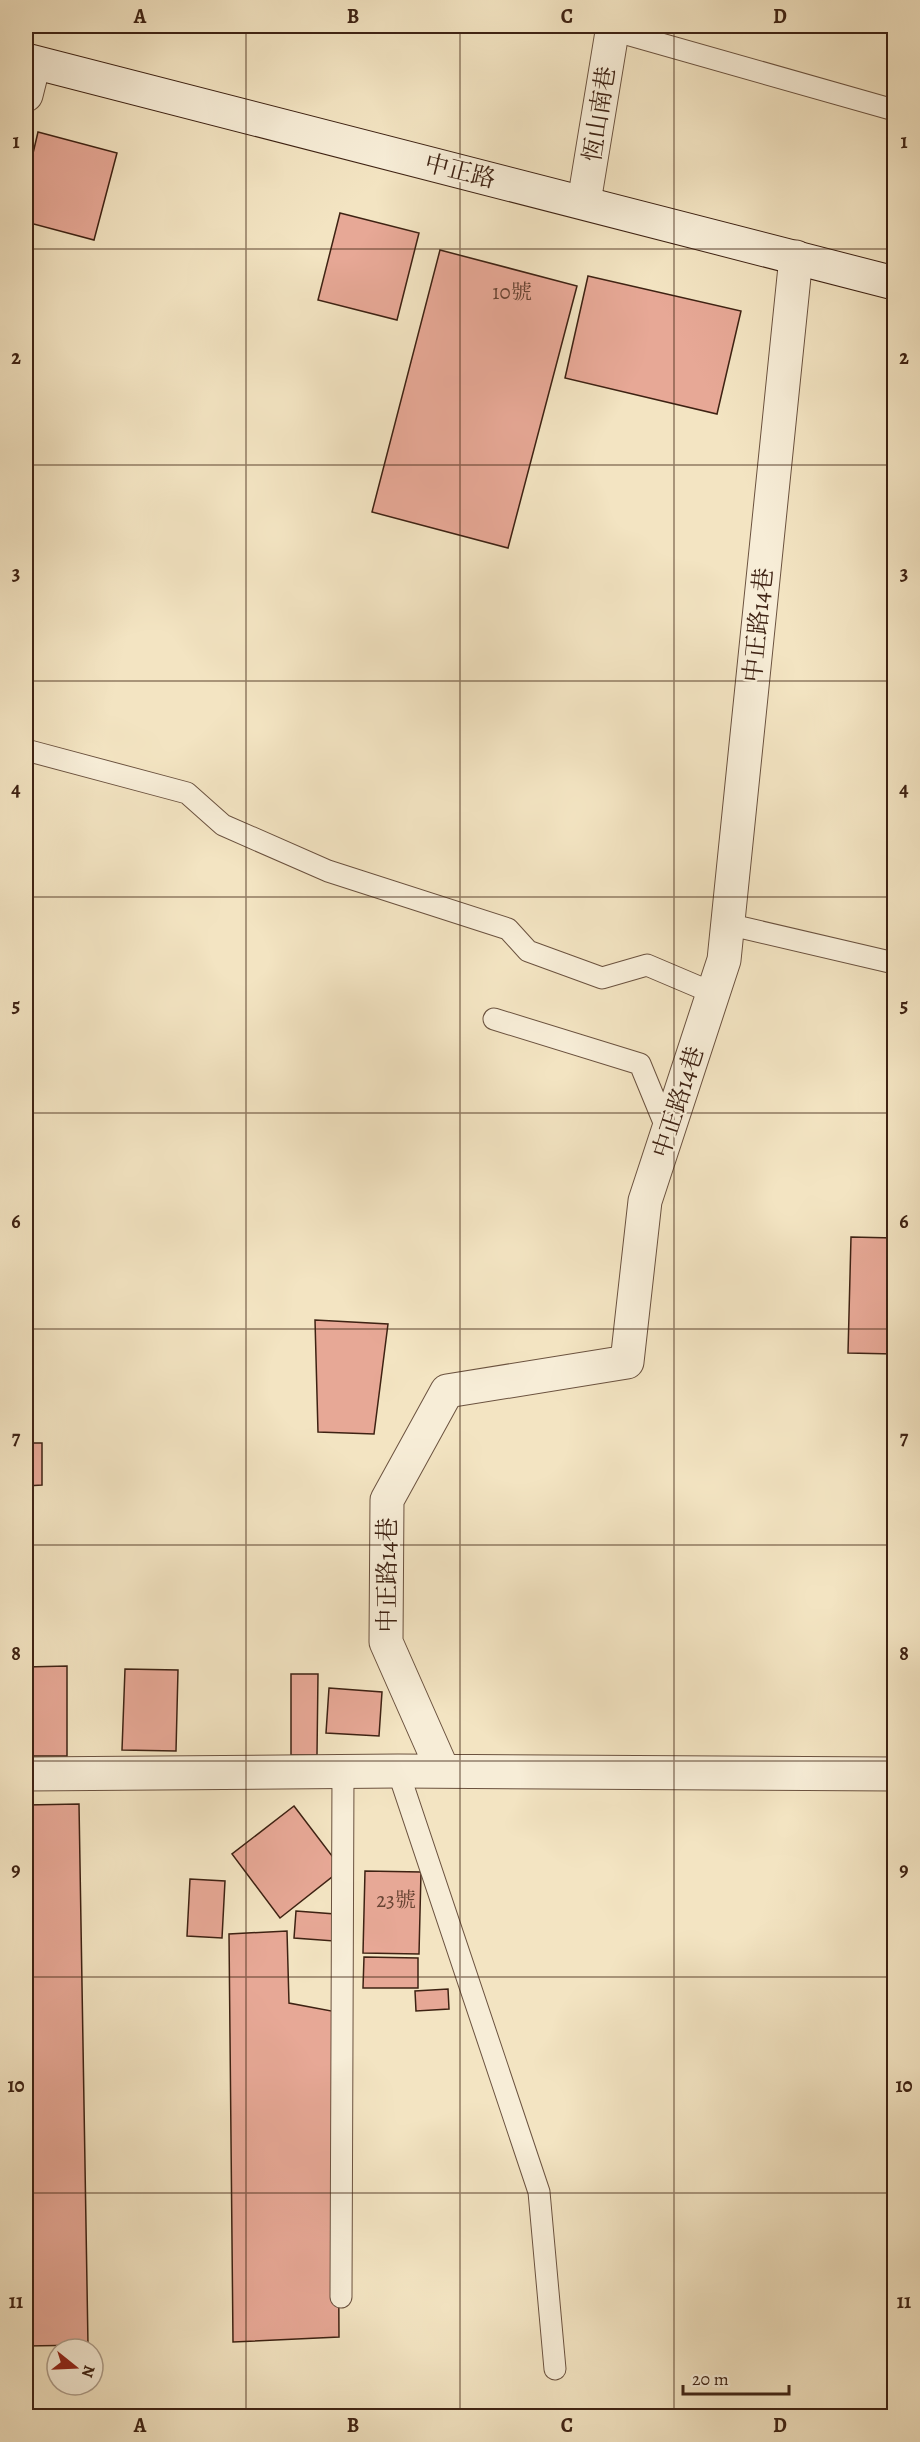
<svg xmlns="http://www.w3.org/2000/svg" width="920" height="2442" viewBox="0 0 920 2442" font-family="Alegreya,'Noto Serif TC',serif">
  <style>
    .building { fill: #e7a896; stroke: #3e2213; stroke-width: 1.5 }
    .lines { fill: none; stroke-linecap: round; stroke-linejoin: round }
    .service-casing { stroke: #6b523f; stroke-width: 23 }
    .minor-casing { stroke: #6b523f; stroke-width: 35 }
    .secondary-casing { stroke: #3e2213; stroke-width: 35 }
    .service { stroke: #f7edd7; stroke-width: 21 }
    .minor { stroke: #f7edd7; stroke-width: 33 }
    .secondary { stroke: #f7edd7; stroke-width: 33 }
    .grid { fill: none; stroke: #3e2213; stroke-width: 1.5; stroke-opacity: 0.55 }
    .labels { text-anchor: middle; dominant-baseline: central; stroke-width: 4.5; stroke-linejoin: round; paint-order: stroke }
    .number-label { font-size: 21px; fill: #684434 }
    .street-label { font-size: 24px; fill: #3e2213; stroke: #f7edd7 }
    .neatline { fill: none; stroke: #3e2213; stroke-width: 2 }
    .grid-label { font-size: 20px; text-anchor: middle; font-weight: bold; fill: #3e2213 }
  </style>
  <rect width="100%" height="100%" fill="#f3e4c2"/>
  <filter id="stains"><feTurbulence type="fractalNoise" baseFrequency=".00333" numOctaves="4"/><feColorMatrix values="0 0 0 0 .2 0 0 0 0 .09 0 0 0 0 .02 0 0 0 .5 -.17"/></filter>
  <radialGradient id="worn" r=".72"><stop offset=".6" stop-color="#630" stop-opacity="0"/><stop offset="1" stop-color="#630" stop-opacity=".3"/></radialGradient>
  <!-- building -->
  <path class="building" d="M38,132L117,153L94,240L26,222V183Z
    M340,213L419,233L397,320L318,300Z
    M440,250L577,286L508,548L372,512Z
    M588,276L741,311L717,414L565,378Z
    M851,1237L894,1238V1354L848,1353Z
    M315,1320L388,1324L374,1434L318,1432Z
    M26,1443H42V1485L26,1486Z
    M67,1666V1756H26V1667Z
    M125,1669L178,1670L176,1751L122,1750Z
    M291,1674H318L317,1755H291Z
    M329,1688L382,1692L379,1736L326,1733Z
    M79,1804L88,2345L26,2346V1805Z
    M294,1806L342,1869L280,1918L232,1854Z
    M365,1871L421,1872L419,1954L363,1953Z
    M190,1879L225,1881L222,1938L187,1936Z
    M296,1911L335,1914L334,1941L294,1938Z
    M287,1931L289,2003L337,2012L339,2337L233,2342L229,1934Z
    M364,1957L418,1958V1988H363Z
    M448,1989L449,2009L416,2011L415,1991Z"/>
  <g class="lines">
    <defs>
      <path id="service" d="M612,30L894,110
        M26,750L187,793L223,825L328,871L508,929L528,951L602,978L647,965L713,993
        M727,924L894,963
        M494,1019L640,1064L668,1132
        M398,1771L539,2192L555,2369
        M341,2297L343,1772"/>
      <path id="minor" d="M26,95L34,63
        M584,202L613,26
        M443,1771L386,1642L387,1500L447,1391L627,1362L645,1201L724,960L796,257
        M26,1774L398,1771L894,1774"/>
      <path id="secondary" d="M26,60L894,283"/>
    </defs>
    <!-- service casing -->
    <use href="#service" class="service-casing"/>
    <!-- minor casing -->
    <use href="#minor" class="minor-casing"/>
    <!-- secondary casing -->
    <use href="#secondary" class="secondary-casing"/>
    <!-- service -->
    <use href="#service" class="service"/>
    <!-- minor -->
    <use href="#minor" class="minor"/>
    <!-- secondary -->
    <use href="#secondary" class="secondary"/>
  </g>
  <!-- grid -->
  <path class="grid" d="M246,26V2416M460,26V2416M674,26V2416M26,249H894M26,465H894M26,681H894M26,897H894M26,1113H894M26,1329H894M26,1545H894M26,1761H894M26,1977H894M26,2193H894"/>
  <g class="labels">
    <!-- number labels -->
    <g class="number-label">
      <text x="512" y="292">10號</text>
      <text x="396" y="1900">23號</text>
    </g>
    <!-- street labels -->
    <g class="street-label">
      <text transform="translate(599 114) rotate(-81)">恆山南巷</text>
      <text transform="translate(460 171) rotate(14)">中正路</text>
      <text transform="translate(758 625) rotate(-84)">中正路14巷</text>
      <text transform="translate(678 1102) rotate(-72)">中正路14巷</text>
      <text transform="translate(387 1575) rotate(-90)">中正路14巷</text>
    </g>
  </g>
  <!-- margin -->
  <rect width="920" height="2442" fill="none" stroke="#f3e4c2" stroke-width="66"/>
  <!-- north arrow -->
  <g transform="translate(75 2367) rotate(108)"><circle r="28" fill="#f7edd7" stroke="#ad9c89" stroke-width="1.5"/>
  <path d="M0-4.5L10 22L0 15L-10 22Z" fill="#8f2418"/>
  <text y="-9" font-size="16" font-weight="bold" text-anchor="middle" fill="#3e2213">N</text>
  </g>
  <!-- scale -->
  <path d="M683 2385v9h106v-9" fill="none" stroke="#3e2213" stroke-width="3"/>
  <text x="692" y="2385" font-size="18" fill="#3e2213" stroke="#f7edd7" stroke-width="4.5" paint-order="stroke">20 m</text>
  <rect x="33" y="33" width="854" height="2376" class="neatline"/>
  <g class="grid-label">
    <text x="140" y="23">A</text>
    <text x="353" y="23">B</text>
    <text x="567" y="23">C</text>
    <text x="780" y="23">D</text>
    <text x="16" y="148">1</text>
    <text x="904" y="148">1</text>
    <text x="16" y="364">2</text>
    <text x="904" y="364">2</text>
    <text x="16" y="580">3</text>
    <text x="904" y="580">3</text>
    <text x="16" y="796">4</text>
    <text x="904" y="796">4</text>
    <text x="16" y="1012">5</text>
    <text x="904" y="1012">5</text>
    <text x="16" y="1228">6</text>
    <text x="904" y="1228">6</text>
    <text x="16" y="1444">7</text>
    <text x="904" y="1444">7</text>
    <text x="16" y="1660">8</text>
    <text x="904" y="1660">8</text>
    <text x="16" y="1876">9</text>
    <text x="904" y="1876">9</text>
    <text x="16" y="2092">10</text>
    <text x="904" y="2092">10</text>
    <text x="16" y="2308">11</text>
    <text x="904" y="2308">11</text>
    <text x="140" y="2432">A</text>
    <text x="353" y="2432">B</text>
    <text x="567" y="2432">C</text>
    <text x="780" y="2432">D</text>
  </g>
  <rect width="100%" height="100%" filter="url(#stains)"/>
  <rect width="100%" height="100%" fill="url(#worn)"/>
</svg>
